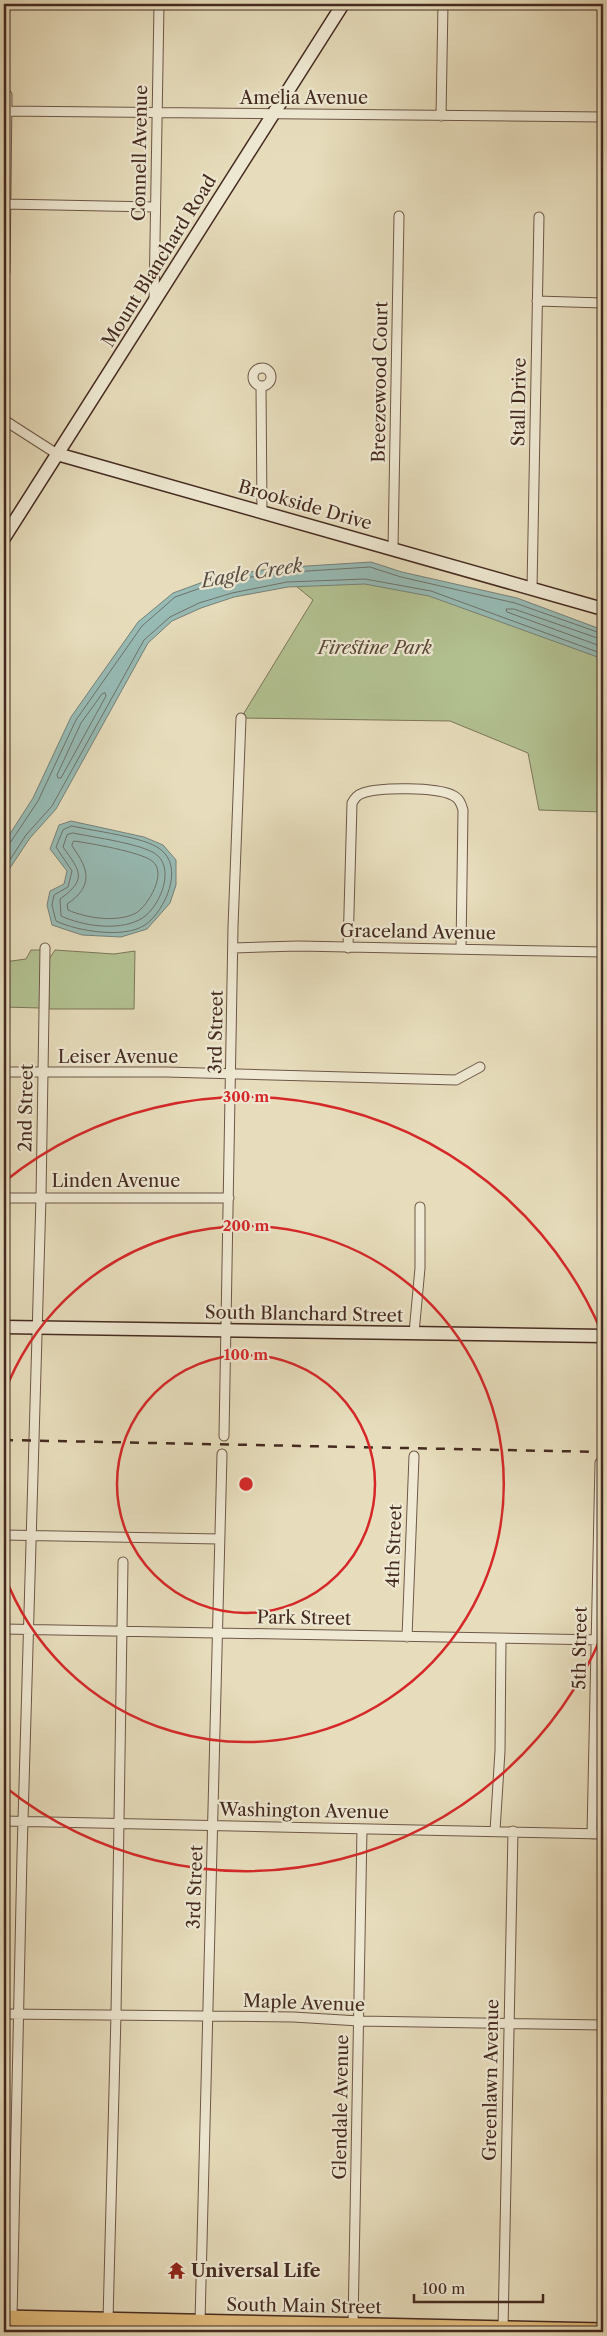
<svg xmlns="http://www.w3.org/2000/svg" width="607" height="2336" viewBox="0 0 607 2336" font-family="'Libre Caslon Text',serif">
  <style>
    .green { fill: #b3c292; stroke: #7c7659 }
    .water { fill: #97bbb5; stroke: #768179 }
    .lines { fill: none; stroke-linecap: round; stroke-linejoin: round }
    .shore { stroke: #6e726a; stroke-width: 1 }
    .street-casing { stroke: #6d5747; stroke-width: 11 }
    .secondary-casing { stroke: #442a20; stroke-width: 15 }
    .primary-casing { stroke: #442a20; stroke-width: 18 }
    .street { stroke: #efe9d3; stroke-width: 9 }
    .secondary { stroke: #efe9d3; stroke-width: 12 }
    .primary { stroke: #e4be7e; stroke-width: 15 }
    .rail { stroke: #442a20; stroke-width: 2.5; stroke-dasharray: 9 9; stroke-linecap: butt }
    .ring { fill: none; stroke: #d62828; stroke-width: 2.5 }
    .labels { text-anchor: middle; dominant-baseline: central; stroke-width: 4.5; stroke-linejoin: round; paint-order: stroke }
    .street-label { font-size: 18px; fill: #442a20; stroke: #efe9d3 }
    .park-label { font-size: 18px; font-style: italic; fill: #5a4837; stroke: #efe9d3 }
    .poi-label { font-size: 18px; font-weight: bold; fill: #442a20; stroke: #efe9d3; text-anchor: start }
    .water-label { font-size: 19px; font-style: italic; fill: #594e45; stroke: #efe9d3 }
    .centre { fill: #d62828; stroke: #efe9d3; stroke-width: 2.5 }
    .ring-label { font-size: 15px; text-anchor: middle; font-weight: bold; fill: #d62828; stroke: #efe9d3; stroke-width: 4.5; stroke-linejoin: round; paint-order: stroke }
  </style>
  <rect width="100%" height="100%" fill="#e7ddbc"/>
  <filter id="stains"><feTurbulence type="fractalNoise" baseFrequency=".004" numOctaves="4"/><feColorMatrix values="0 0 0 0 .2 0 0 0 0 .09 0 0 0 0 .02 0 0 0 .5 -.17"/></filter>
  <radialGradient id="worn" r=".72"><stop offset=".6" stop-color="#630" stop-opacity="0"/><stop offset="1" stop-color="#630" stop-opacity=".3"/></radialGradient>
  <!-- green -->
  <path class="green" d="M381,575L603,645V812L539,810L528,753L450,721L241,718L313,600L285,577Z
    M31,950H41L40,1008L4,1007V962L26,959Z
    M55,950L114,954L135,951L134,1009H49V959Z"/>
  <!-- water -->
  <path class="water" d="M371,562L402,572L517,598L603,630V659L429,596L365,584L288,587L234,597L201,608L172,621L148,643L56,809L30,838L4,877V843L33,798L71,717L138,622L173,593L214,578L275,568Z
    M71,821L144,837L163,845L176,860V885L170,903L147,929L121,937L82,935L52,925L47,905L50,891L64,884L67,871L50,849L59,825Z"/>
  <g class="lines">
    <!-- shore -->
    <path class="shore" d="M603,640L514,609H506L507,612L603,647
      M105,693L106,696L61,778H58L57,775L81,723L102,694Z
      M72,826C93,831 145,837 160,849C185,867 165,911 145,925C124,939 77,931 56,921L52,905L54,895L68,887L72,871L56,847L63,830Z
      M73,833C92,837 144,844 157,855C176,871 158,911 139,920C117,931 83,926 61,916L60,899C88,879 80,871 63,847L67,835Z
      M74,841C89,843 141,852 152,861C168,872 148,906 136,913C117,923 86,918 68,910L67,904C94,886 89,869 72,846Z
      M4,845L10,843L38,801L76,720L142,626L175,597L215,583L276,573L370,567L401,577L515,603L603,634
      M4,869L26,835L52,806L144,640L170,617L199,603L232,593L287,582L365,579L431,591L603,654"/>
    <defs>
      <path id="street" d="M4,111L603,117
        M441,116L443,4
        M4,204L155,207
        M5,272L7,95
        M154,301L159,4
        M537,301L603,303
        M253 377a9 9 0 1 1 18 0a9 9 0 1 1-18 0Z
        M261,386L262,511
        M4,420L57,454
        M393,548L399,216
        M532,588L539,217
        M233,948L298,946L603,952
        M348,948L352,803C355,798 357,795 363,793C380,787 436,787 452,795C459,798 461,803 463,810L461,949
        M4,1072H166L456,1080L480,1067
        M4,1198H229
        M414,1333L420,1268V1207
        M224,1436L233,927L241,718
        M4,1535L219,1539
        M4,1629L603,1640
        M407,1637L414,1456
        M4,1821L603,1834
        M495,1831L500,1751L501,1639
        M592,1834L600,1463L603,1462
        M4,2014L293,2017L359,2021L603,2025
        M12,2318L22,1855L41,1197L45,948
        M108,2320L116,2014L123,1562
        M200,2322L222,1454
        M353,2326L362,1829
        M503,2329L513,1831"/>
      <path id="secondary" d="M57,454L603,609
        M4,538L343,4
        M4,1327L603,1336"/>
      <path id="primary" d="M4,2318L603,2331"/>
    </defs>
    <!-- street casing -->
    <use href="#street" class="street-casing"/>
    <!-- secondary casing -->
    <use href="#secondary" class="secondary-casing"/>
    <!-- primary casing -->
    <use href="#primary" class="primary-casing"/>
    <!-- street -->
    <use href="#street" class="street"/>
    <!-- secondary -->
    <use href="#secondary" class="secondary"/>
    <!-- primary -->
    <use href="#primary" class="primary"/>
    <!-- rail -->
    <path class="rail" d="M4,1440L603,1452"/>
  </g>
  <!-- distance rings -->
  <g class="ring">
    <circle cx="246" cy="1484" r="129"/>
    <path d="M4 1394A258 258 0 1 1 4 1574"/>
    <path d="M602 1635A387 387 0 0 1 5 1787M5 1181A387 387 0 0 1 602 1333"/>
  </g>
  <!-- icons -->
  <defs>
    <symbol id="temple-bare" viewBox="-9 -9 18 18"><path d="M0-6L5-2H3V0L6.5 2.5H4V6H1.5V3h-3V6H-4V2.5H-6.5L-3 0V-2H-5Z" fill="#8f2418" stroke="#efe9d3" stroke-width="2.5" paint-order="stroke"/></symbol>
  </defs>
  <g fill-rule="evenodd">
    <use href="#temple-bare" x="164" y="2258" width="25" height="25"/>
  </g>
  <g class="labels">
    <!-- street labels -->
    <g class="street-label">
      <text x="304" y="98">Amelia Avenue</text>
      <text transform="translate(140 153) rotate(-89)">Connell Avenue</text>
      <text transform="translate(159 261) rotate(-58)">Mount Blanchard Road</text>
      <text transform="translate(380 382) rotate(-89)">Breezewood Court</text>
      <text transform="translate(519 402) rotate(-89)">Stall Drive</text>
      <text transform="translate(305 505) rotate(16)">Brookside Drive</text>
      <text transform="translate(418 932) rotate(1)">Graceland Avenue</text>
      <text transform="translate(216 1032) rotate(-89)">3rd Street</text>
      <text x="118" y="1057">Leiser Avenue</text>
      <text transform="translate(26 1108) rotate(-89)">2nd Street</text>
      <text x="116" y="1181">Linden Avenue</text>
      <text transform="translate(304 1314) rotate(1)">South Blanchard Street</text>
      <text transform="translate(394 1546) rotate(-88)">4th Street</text>
      <text transform="translate(304 1618) rotate(1)">Park Street</text>
      <text transform="translate(580 1648) rotate(-89)">5th Street</text>
      <text transform="translate(304 1811) rotate(1)">Washington Avenue</text>
      <text transform="translate(195 1887) rotate(-88)">3rd Street</text>
      <text transform="translate(304 2003) rotate(2)">Maple Avenue</text>
      <text transform="translate(491 2080) rotate(-89)">Greenlawn Avenue</text>
      <text transform="translate(341 2107) rotate(-89)">Glendale Avenue</text>
      <text transform="translate(304 2306) rotate(1)">South Main Street</text>
    </g>
    <!-- park labels -->
    <g class="park-label">
      <text x="375" y="648">Firestine Park</text>
    </g>
    <!-- poi labels -->
    <g class="poi-label">
      <text x="191" y="2271">Universal Life</text>
    </g>
    <!-- water labels -->
    <g class="water-label">
      <text transform="translate(252 573) rotate(-9)">Eagle Creek</text>
    </g>
  </g>
  <circle cx="246" cy="1484" r="8" class="centre"/>
  <g class="ring-label">
    <text x="246" y="1102">300 m</text>
    <text x="246" y="1231">200 m</text>
    <text x="246" y="1360">100 m</text>
  </g>
  <!-- margin -->
  <rect width="607" height="2336" fill="none" stroke="#e7ddbc" stroke-width="20"/>
  <rect x="5" y="5" width="597" height="2326" fill="none" stroke="#442a20" stroke-width="2.5"/>
  <rect x="10" y="10" width="587" height="2316" fill="none" stroke="#442a20"/>
  <!-- scale -->
  <path d="M414 2294v8h129v-8" fill="none" stroke="#442a20" stroke-width="2.5"/>
  <text x="422" y="2294" font-size="15" fill="#442a20" stroke="#efe9d3" stroke-width="4" paint-order="stroke">100 m</text>
  <rect width="100%" height="100%" filter="url(#stains)"/>
  <rect width="100%" height="100%" fill="url(#worn)"/>
</svg>
